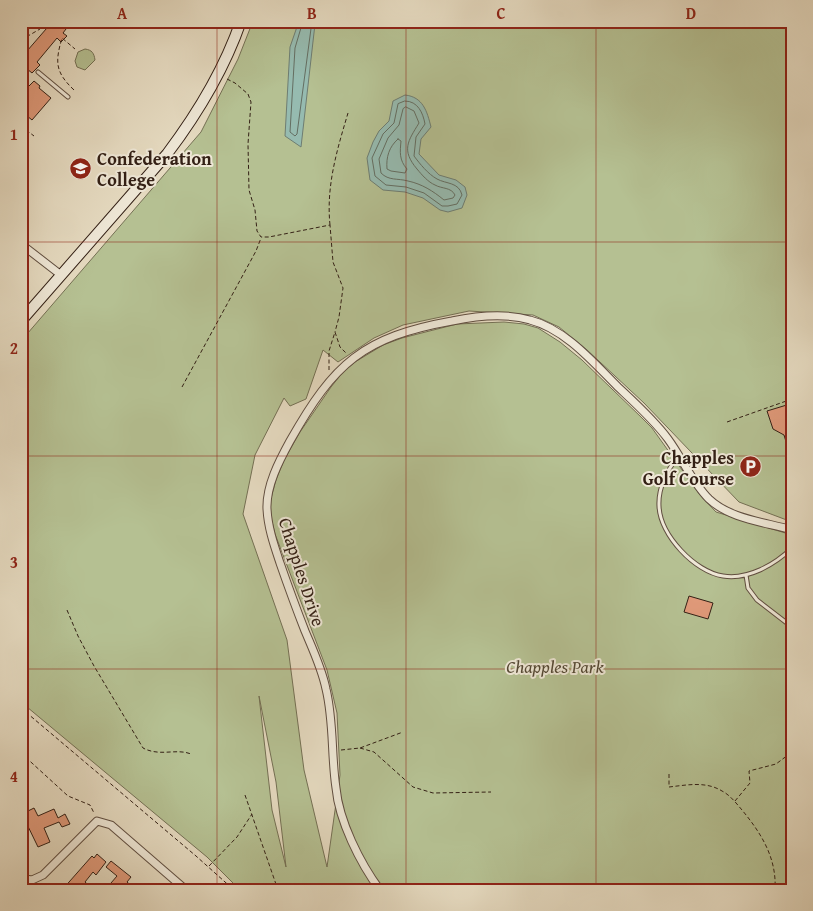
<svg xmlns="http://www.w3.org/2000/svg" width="813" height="911" viewBox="0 0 813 911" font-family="'Gentium Book Plus',serif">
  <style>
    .green { fill: #b5c092; stroke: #747054; fill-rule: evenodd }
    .water { fill: #96bbb0; stroke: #6e7d72 }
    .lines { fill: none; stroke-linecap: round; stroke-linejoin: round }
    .shore { stroke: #646e62; stroke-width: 1 }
    .building { fill: #df9979; stroke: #332015 }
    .lane-casing { stroke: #604e40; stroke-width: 5 }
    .street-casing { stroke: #604e40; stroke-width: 9 }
    .secondary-casing { stroke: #332015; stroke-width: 12 }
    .path { stroke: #332015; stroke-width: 1; stroke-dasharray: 4 2.5; stroke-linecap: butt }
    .lane { stroke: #eee7d6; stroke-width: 3 }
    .street { stroke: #eee7d6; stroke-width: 7 }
    .secondary { stroke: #eee7d6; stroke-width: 10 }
    .grid { fill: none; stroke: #8f2418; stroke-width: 1; stroke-opacity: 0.55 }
    .labels { text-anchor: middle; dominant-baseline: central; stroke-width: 4; stroke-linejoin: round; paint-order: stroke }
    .poi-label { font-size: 18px; font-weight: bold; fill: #332015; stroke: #eee7d6; text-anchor: start }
    .street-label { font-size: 18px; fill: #332015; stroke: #eee7d6 }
    .park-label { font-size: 18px; font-style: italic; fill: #544834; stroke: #eee7d6 }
    .neatline { fill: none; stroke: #8f2418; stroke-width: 2 }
    .grid-label { font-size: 16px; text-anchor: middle; font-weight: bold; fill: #8f2418 }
  </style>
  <rect width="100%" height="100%" fill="#e5dac0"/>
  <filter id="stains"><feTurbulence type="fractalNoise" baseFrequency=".004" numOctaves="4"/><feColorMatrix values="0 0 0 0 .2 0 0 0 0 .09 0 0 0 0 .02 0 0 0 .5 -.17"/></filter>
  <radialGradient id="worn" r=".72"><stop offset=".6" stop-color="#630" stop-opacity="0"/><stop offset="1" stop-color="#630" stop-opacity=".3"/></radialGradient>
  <!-- green -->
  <path class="green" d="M253,21H792V522L739,502L644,403L586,349L559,327L533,315L469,311L403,325L374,338L338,362L323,350L306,399L290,406L284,398L255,455L243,514L287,640L304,770L327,867L340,775L337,713L327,670L275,534L270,513V502L276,480L284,460L300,432L331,387L343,372L355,362L383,345L402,338L457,324L504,322L524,324L538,328L560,342L582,360L641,417L652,428L700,495L716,512L792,535V890H240L207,857L21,702V341L201,132L238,59ZM259,696L276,782L286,867L272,810Z
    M85,49C92,50 94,53 95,60L85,70L77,67L75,61L78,52Z"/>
  <!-- water -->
  <path class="water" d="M299,21H325L315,24L301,147L285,136L290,47Z
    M405,95C423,97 427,111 431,127L421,139L419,154L439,175L456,180L465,187L467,195L462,208L448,212L440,210L423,198L405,192L383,190L370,180L367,158L373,142L379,131L389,121L393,101Z"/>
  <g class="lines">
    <!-- shore -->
    <path class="shore" d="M303,21L295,48L290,132L295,136L297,134L312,21
      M405,101C418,101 423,113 425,124L416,137L414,156C420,164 428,174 437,179C446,184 459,182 462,195L457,204L448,206H442L424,193L406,187L386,185L375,176L372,158L383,134L394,123L398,104Z
      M406,107L414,111L419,123C408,141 401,150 417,169C422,175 428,182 435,185C442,189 451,187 455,195L453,198L444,200C433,191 422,184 408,181C397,178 389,181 381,173L379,159L388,138L399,125L403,109Z
      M398,139L401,141C400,152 399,160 407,169L405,173L391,171L387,169C386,157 389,147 398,139Z"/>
  </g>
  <!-- building -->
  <path class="building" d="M53,21H72L63,33L67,36L61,42L57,38L37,62L40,65L32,73L21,64V46L27,51Z
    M21,81L28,87L34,81L40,86L39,88L51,98L32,120L21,111Z
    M790,404L792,412V454L790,455L784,435L773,429L767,411Z
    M689,596L713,603L708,619L684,612Z
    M34,808L38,816L54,809L58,818L65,814L70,824L62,827L59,822L44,828L50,842L38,847L22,814Z
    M97,854L106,862L96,875L93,872L85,882L94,890H62L92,856L94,858Z
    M111,861L131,877L127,882L136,890H105L117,876L106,867Z"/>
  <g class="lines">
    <defs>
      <path id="lane" d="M38,72L68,97
        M678,457C667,470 658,488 659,506C660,535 695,572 723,576C748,580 774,565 792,548
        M746,575L748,588L757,600L792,627"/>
      <path id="street" d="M21,244L61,275
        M21,872L25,879L32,880L43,875L97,821L111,825L186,890
        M380,890C360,863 339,821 336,788C331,755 334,722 326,689C322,669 313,650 305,631C296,608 288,586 280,563C274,545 268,528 267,509C266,486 279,461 290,441C334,363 363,337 452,321C476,316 506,313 530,320C565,329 593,362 618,387C635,403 654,420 668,439C682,458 692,482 709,499C730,519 765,522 792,530"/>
      <path id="secondary" d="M21,321L167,154C198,113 224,70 241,21"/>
    </defs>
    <!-- lane casing -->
    <use href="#lane" class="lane-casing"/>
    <!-- street casing -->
    <use href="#street" class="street-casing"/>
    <!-- secondary casing -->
    <use href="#secondary" class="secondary-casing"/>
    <!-- path -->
    <path class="path" d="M21,40L40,29
      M227,79L235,83L248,94L251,102L248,144L249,190L255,210L257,231L261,237H269L330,225L333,262L343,288L339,317L335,332
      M74,90C55,72 55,62 62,38L75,49
      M21,126L34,136
      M330,225C326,186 337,150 348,113
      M329,370V351L335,332L340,347L346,353
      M182,387L256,251L261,238
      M727,422L792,399
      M67,610L78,636L94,666L143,748C160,757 176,748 191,754
      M21,708L196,856L234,890
      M360,748L374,752L413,787L433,793L491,792
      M341,750L360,748L403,732
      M21,753L68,796L90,805L94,813
      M669,774V787C687,785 706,781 722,791C730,795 736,803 742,810C761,833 777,858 775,890
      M245,795L278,890
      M735,801L750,783L749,771L776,764L792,752
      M209,866L237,837L252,814"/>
    <!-- lane -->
    <use href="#lane" class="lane"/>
    <!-- street -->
    <use href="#street" class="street"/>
    <!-- secondary -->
    <use href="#secondary" class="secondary"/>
  </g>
  <!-- grid -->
  <path class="grid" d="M217,21V890M406,21V890M596,21V890M21,242H792M21,456H792M21,669H792"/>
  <!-- icons -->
  <defs>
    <symbol id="university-disc" viewBox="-11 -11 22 22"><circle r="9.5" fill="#8f2418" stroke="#eee7d6"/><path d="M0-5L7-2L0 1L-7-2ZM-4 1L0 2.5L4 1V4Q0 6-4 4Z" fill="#fff"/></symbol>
    <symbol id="parking-disc" viewBox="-11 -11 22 22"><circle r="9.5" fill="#8f2418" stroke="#eee7d6"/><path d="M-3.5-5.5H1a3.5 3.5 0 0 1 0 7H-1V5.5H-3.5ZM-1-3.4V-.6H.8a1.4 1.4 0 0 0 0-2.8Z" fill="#fff"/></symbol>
  </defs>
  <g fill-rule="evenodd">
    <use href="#university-disc" x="68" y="156" width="25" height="25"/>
    <use href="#parking-disc" x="738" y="454" width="25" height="25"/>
  </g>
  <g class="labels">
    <!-- poi labels -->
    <g class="poi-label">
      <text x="97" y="158">Confederation<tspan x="97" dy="21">College</tspan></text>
      <text x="734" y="457" text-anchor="end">Chapples<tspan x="734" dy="21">Golf Course</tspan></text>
    </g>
    <!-- street labels -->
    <g class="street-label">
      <text transform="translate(302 572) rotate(72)">Chapples Drive</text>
    </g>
    <!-- park labels -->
    <g class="park-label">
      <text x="555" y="666">Chapples Park</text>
    </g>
  </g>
  <!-- margin -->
  <rect width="813" height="911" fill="none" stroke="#e5dac0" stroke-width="55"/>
  <rect x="28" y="28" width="758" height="856" class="neatline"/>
  <g class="grid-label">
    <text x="122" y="19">A</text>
    <text x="312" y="19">B</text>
    <text x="501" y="19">C</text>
    <text x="691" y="19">D</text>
    <text x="14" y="140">1</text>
    <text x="14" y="354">2</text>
    <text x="14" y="568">3</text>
    <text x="14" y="782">4</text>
  </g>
  <rect width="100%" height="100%" filter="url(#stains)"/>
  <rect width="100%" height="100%" fill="url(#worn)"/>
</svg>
